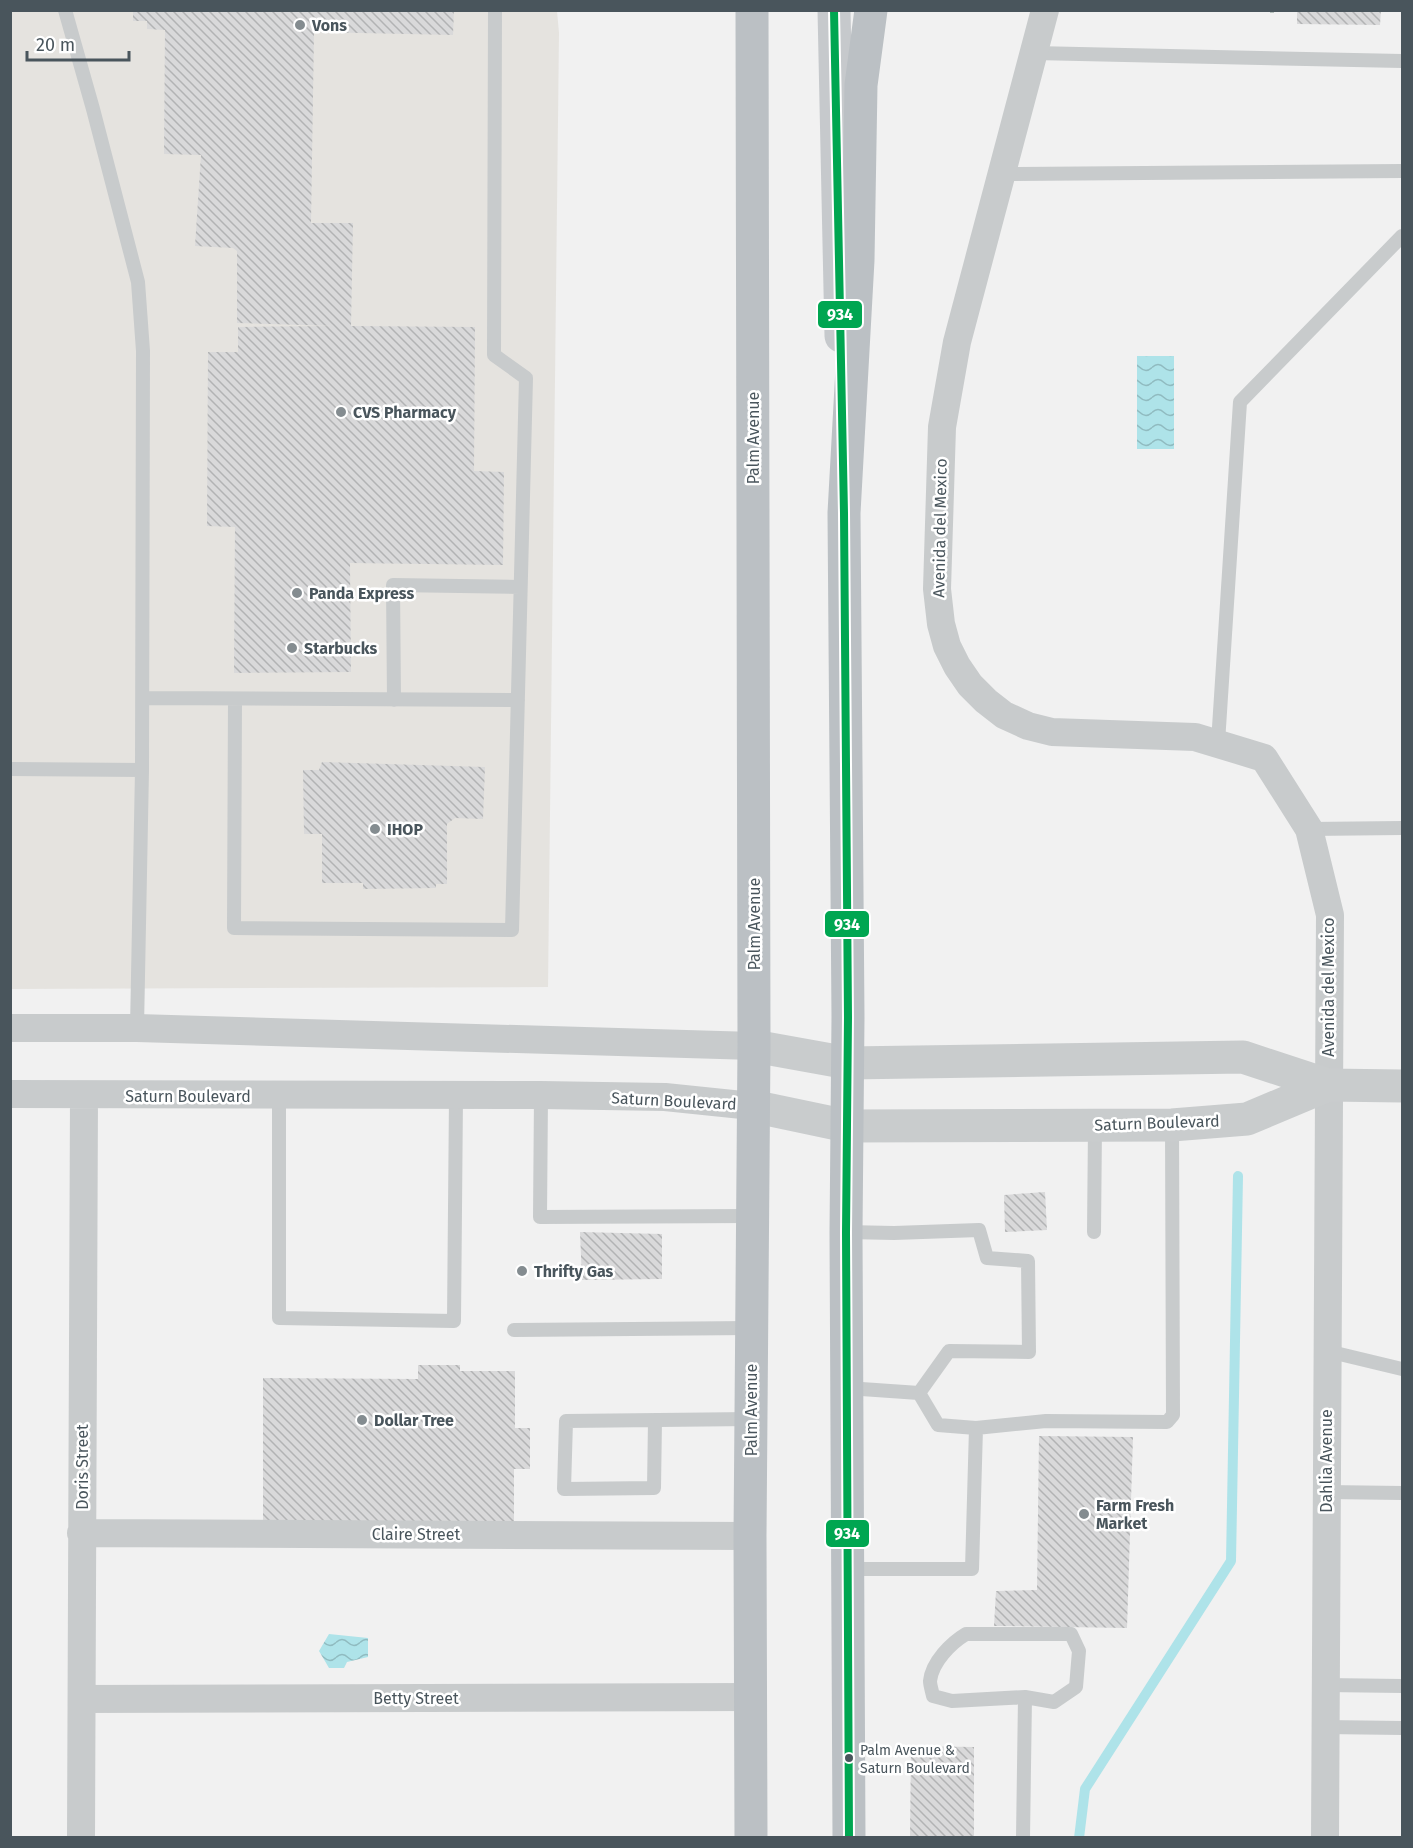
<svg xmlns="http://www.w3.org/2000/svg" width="1413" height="1848" viewBox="0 0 1413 1848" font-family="'Fira Sans',sans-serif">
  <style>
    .commercial { fill: #e5e3df }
    .water { fill: url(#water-waves) }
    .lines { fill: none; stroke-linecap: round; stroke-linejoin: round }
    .stream { stroke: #aee3e9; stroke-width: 10 }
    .building { fill: url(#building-back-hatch) }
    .path { stroke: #b8c2be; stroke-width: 4; stroke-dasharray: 4.5 3; stroke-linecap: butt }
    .lane { stroke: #c8cbcc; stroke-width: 14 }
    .street { stroke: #c8cbcc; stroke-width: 28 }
    .secondary { stroke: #c9cccd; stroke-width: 33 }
    .primary { stroke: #c6c9cc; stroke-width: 33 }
    .highway { stroke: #bbc0c4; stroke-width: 33 }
    .bus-1-casing { stroke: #fff; stroke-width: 12 }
    .bus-1 { stroke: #00a651; stroke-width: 8 }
    .poi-dot { fill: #848c90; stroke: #fff; stroke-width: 2 }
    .bus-dot { fill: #49555c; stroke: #fff; stroke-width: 2 }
    .labels { text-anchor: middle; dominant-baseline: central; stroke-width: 5; stroke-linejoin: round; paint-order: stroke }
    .bus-label { font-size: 14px; fill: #49555c; stroke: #fff; text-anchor: start }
    .poi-label { font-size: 16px; font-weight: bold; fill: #49555c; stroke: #fff; text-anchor: start }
    .street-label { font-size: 16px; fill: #49555c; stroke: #fff }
    .line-badge { stroke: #fff; stroke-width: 2 }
    .badge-label { font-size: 16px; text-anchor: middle; font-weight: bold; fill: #fff }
  </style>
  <defs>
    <pattern id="water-waves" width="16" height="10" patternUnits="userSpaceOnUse" patternTransform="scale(1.5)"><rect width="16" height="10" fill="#aee3e9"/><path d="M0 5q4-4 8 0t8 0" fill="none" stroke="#90bbc0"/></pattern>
    <pattern id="building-back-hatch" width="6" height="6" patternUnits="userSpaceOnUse" patternTransform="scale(1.5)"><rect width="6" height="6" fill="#d9d9da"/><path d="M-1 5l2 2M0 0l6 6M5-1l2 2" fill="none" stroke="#b2b3b4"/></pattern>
  </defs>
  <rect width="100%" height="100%" fill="#f1f1f1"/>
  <!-- commercial -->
  <path class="commercial" d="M10,11H557L559,33L548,987L11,989Z"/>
  <!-- water -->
  <path class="water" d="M1137,356H1174V449H1137Z
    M329,1634L368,1638V1657L347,1662L344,1668H329L319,1651Z"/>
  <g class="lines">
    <!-- stream -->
    <path class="stream" d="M1079,1838L1085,1789L1231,1561L1238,1176"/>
  </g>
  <!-- building -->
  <path class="building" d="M133,10H454L453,35L314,32L311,223H353L351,326L475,327L474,471L504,472L503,565L350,563L351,672L234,673L235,527L207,526L208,352H238V327L334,326L237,323V251L233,248L195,246L201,155L164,154L165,30L147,29V21H133Z
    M1297,10H1381L1380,25L1297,24Z
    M322,762L485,767L483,819L455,818L447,824V884H436V888L363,889V883H322V834H304L303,770H319Z
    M1045,1192L1047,1230L1005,1232L1004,1195Z
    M580,1232L662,1234V1279L582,1280Z
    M418,1365H460V1371H515V1428H530V1469H514V1524H263V1378L418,1379Z
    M1039,1436L1133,1437L1127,1628L994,1626L996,1591L1037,1590Z
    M911,1746L974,1747V1838H910Z"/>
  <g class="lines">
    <!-- path -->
    <path class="path" d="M1272,10V13"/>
    <!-- lane -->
    <path class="lane" d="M65,10L93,109L138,282L143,351L142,770L137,1028
      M1034,53L1402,61
      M1003,174L1402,171
      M143,698L518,700
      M235,699L234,928L512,930L526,378L494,355L495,10
      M394,700L393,585L520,587
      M1218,743L1240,402L1402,236
      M10,769L142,770
      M1309,829L1402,828
      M541,1095L540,1217L752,1216
      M279,1096V1318L454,1321L456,1096
      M846,1232L894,1233L979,1230L987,1258L1028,1261L1029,1352L949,1351L919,1393
      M1094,1232L1095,1126
      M514,1330L751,1328
      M1327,1351L1402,1369
      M847,1388L919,1393L938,1425L976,1428L972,1569H848
      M655,1420L654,1488L564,1489L566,1421L751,1419
      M976,1428L1046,1421L1167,1422L1173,1415L1172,1125
      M1326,1492L1402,1493
      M966,1634H1071L1079,1651L1076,1687L1054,1702L1025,1697L952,1701L933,1696C932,1691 930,1685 930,1681C932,1662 951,1643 966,1634Z
      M1325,1685L1402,1686
      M1325,1727L1402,1728
      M1023,1838L1025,1697"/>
    <!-- street -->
    <path class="street" d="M1045,10L957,342L942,427L937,589L941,624L947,646L957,666L970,685L986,701L1004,715L1028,726L1052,732L1195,737L1264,758L1309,829L1330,915L1325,1838
      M10,1028H137L754,1046
      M10,1094L541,1095L665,1097L752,1106
      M81,1533L750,1536
      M82,1699L751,1697
      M81,1838L84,1096"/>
    <!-- secondary -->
    <path class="secondary" d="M754,1046L848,1063L1243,1057L1328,1085L1402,1086
      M752,1106L847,1126L1172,1125L1247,1119L1328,1085"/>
    <!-- primary -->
    <path class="primary" d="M834,10L841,336"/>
    <!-- highway -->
    <path class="highway" d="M751,1838L750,1536L754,1046L752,10
      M849,1838L846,1232L848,1017L844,513L858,260L861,85L871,10"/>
    <defs>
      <path id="bus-1" d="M834,10L844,513L848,1017L846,1232L849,1838"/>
    </defs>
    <!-- bus-1 casing -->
    <use href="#bus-1" class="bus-1-casing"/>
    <!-- bus-1 -->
    <use href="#bus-1" class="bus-1"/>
  </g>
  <!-- markers -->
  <g class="poi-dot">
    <circle cx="300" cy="25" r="6"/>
    <circle cx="341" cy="412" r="6"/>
    <circle cx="297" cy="593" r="6"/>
    <circle cx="292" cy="648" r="6"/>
    <circle cx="375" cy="829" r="6"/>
    <circle cx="522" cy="1271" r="6"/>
    <circle cx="362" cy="1420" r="6"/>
    <circle cx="1084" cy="1514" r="6"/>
  </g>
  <circle class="bus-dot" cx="849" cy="1758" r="5"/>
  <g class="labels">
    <!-- bus labels -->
    <g class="bus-label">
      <text x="860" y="1750">Palm Avenue &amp;<tspan x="860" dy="18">Saturn Boulevard</tspan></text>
    </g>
    <!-- poi labels -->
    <g class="poi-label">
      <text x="312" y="25">Vons</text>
      <text x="353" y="412">CVS Pharmacy</text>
      <text x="309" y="593">Panda Express</text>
      <text x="304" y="648">Starbucks</text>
      <text x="387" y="829">IHOP</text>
      <text x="534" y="1271">Thrifty Gas</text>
      <text x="374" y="1420">Dollar Tree</text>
      <text x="1096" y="1505">Farm Fresh<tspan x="1096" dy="18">Market</tspan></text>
    </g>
    <!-- street labels -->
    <g class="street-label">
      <text transform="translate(753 438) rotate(-90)">Palm Avenue</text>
      <text transform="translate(940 528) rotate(-89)">Avenida del Mexico</text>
      <text transform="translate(754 924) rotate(-90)">Palm Avenue</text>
      <text transform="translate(1328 987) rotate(-90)">Avenida del Mexico</text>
      <text x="188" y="1096">Saturn Boulevard</text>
      <text transform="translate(674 1101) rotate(3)">Saturn Boulevard</text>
      <text transform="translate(1157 1123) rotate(-2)">Saturn Boulevard</text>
      <text transform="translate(751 1410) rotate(-90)">Palm Avenue</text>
      <text transform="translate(1326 1461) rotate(-90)">Dahlia Avenue</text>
      <text transform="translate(82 1467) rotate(-90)">Doris Street</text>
      <text x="416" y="1534">Claire Street</text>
      <text x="416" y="1698">Betty Street</text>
    </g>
  </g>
  <g class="line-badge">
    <rect x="817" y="300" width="46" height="29" rx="6" fill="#00a651"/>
    <rect x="824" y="910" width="46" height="28" rx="6" fill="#00a651"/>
    <rect x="825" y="1519" width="45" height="29" rx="6" fill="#00a651"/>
  </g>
  <g class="badge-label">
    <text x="840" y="320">934</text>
    <text x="847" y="930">934</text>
    <text x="847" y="1539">934</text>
  </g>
  <!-- border -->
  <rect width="1413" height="1848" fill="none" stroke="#49555c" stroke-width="24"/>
  <!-- scale -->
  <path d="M27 51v9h102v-9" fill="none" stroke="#49555c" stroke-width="3"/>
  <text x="36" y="51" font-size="18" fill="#49555c" stroke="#ffffff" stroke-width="4.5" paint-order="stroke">20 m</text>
</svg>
